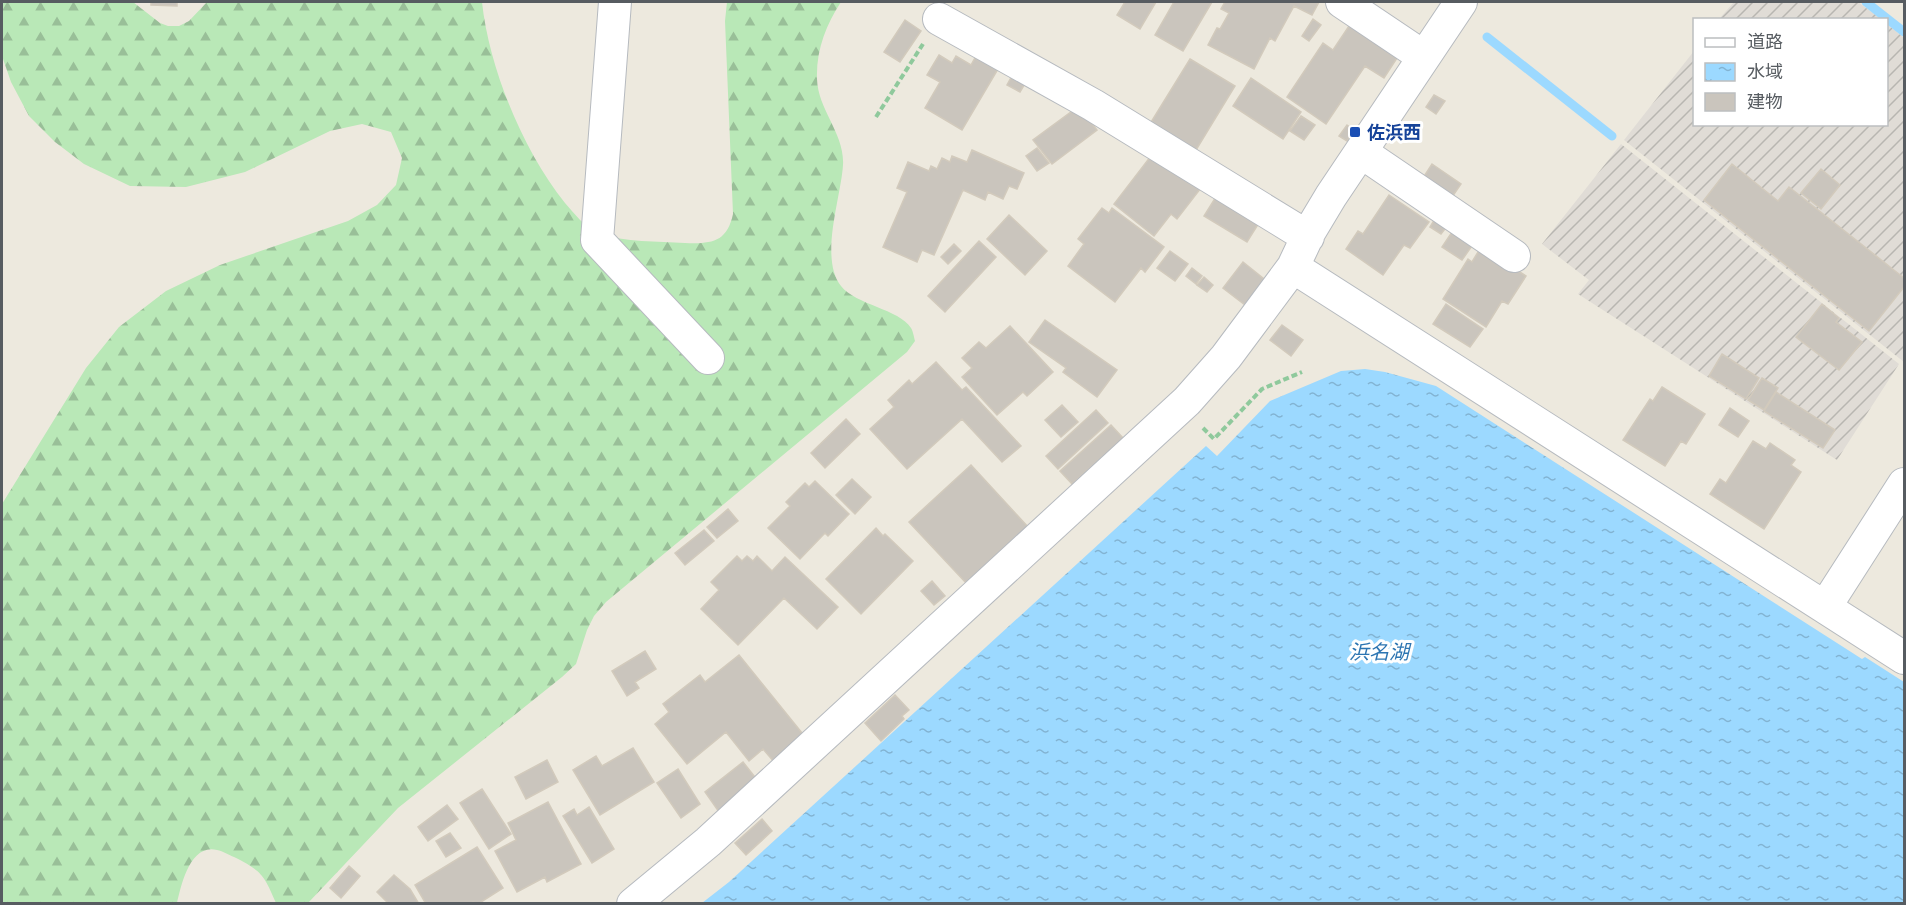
<svg xmlns="http://www.w3.org/2000/svg" width="1906" height="905" viewBox="0 0 1906 905" font-family="Lato,'Noto Sans JP',sans-serif">
  <style>
    .industrial { fill: url(#industrial-furrows) }
    .forest { fill: url(#forest-firs) }
    .water { fill: url(#water-ripples) }
    .lines { fill: none; stroke-linecap: round; stroke-linejoin: round }
    .stream { stroke: #9cd9ff; stroke-width: 9 }
    .building { fill: #cac5bd; stroke: #d2cabc; stroke-width: 1.5 }
    .minor-casing { stroke: #b6babf; stroke-width: 34 }
    .path { stroke: #8fc99c; stroke-width: 4; stroke-dasharray: 6 3; stroke-linecap: butt }
    .minor { stroke: #fff; stroke-width: 32 }
    .transit-dot { fill: #1a4fb4; stroke: #fff; stroke-width: 2 }
    .labels { text-anchor: middle; dominant-baseline: central; stroke-width: 6; stroke-linejoin: round; paint-order: stroke }
    .transit-label { font-size: 18px; font-weight: bold; fill: #164399; stroke: #fff; text-anchor: start }
    .water-label { font-size: 20px; font-style: italic; fill: #2d75b2; stroke: #fff }
  </style>
  <defs>
    <pattern id="industrial-furrows" width="10" height="10" patternUnits="userSpaceOnUse" patternTransform="scale(1.5)"><rect width="10" height="10" fill="#e0dcd6"/><path d="M-1 1l2-2M0 10L10 0M9 11l2-2" fill="none" stroke="#b8b6b1"/></pattern>
    <pattern id="forest-firs" width="22" height="20" patternUnits="userSpaceOnUse" patternTransform="scale(1.5)"><rect width="22" height="20" fill="#b9e8b7"/><path d="M5 1l3.5 6h-7zM16 11l3.5 6h-7z" fill="#99bf98"/></pattern>
    <pattern id="water-ripples" width="26" height="14" patternUnits="userSpaceOnUse" patternTransform="scale(1.5)"><rect width="26" height="14" fill="#9cd9ff"/><path d="M2 4q2-2 4 0t4 0M15 11q2-2 4 0t4 0" fill="none" stroke="#82b3d2"/></pattern>
  </defs>
  <rect width="100%" height="100%" fill="#ede9de"/>
  <!-- industrial -->
  <path class="industrial" d="M1734,2H1858L1881,19H1719Z
    M1887,24L1904,38V362L1624,140L1694,51V124H1886Z
    M1621,144L1899,364L1837,460L1578,294L1589,280L1542,244Z"/>
  <!-- forest -->
  <path class="forest" d="M2,2H133L160,23L168,26H179L189,21L207,2H482C489,68 523,151 565,203C574,213 585,228 599,233C625,243 658,241 685,243C712,244 727,242 733,214L725,21L727,2H841C826,25 816,50 817,79C818,110 845,134 843,165C841,198 819,258 841,286C856,305 899,309 911,328C913,331 914,337 915,341L907,352L606,602L594,616L587,630L576,664L562,677L398,808L308,903H276C264,875 262,871 234,857C229,855 223,851 217,850C190,843 181,886 177,903H2V504L86,368L119,327L166,291L220,265L348,221L377,205L396,185L402,158L391,132L362,124L330,131L245,172L186,187L130,186L84,164L55,142L29,116L11,82L2,56Z"/>
  <!-- water -->
  <path class="water" d="M1365,369L1385,372L1436,386L1862,659L1865,657L1904,682V903H702L729,882L1206,446L1217,456L1270,401L1341,371Z"/>
  <g class="lines">
    <!-- stream -->
    <path class="stream" d="M1866,2L1904,32
      M1487,37L1612,136"/>
  </g>
  <!-- building -->
  <path class="building" d="M151,2H177V6L151,5Z
    M1125,2H1156L1140,29L1117,15Z
    M1174,2H1212L1183,51L1155,35Z
    M1225,2H1319L1312,15L1294,6L1275,41L1270,38L1254,69L1208,45L1217,28L1220,29L1229,13L1221,9Z
    M1313,19L1321,25L1309,41L1302,36Z
    M905,20L921,31L900,62L884,52Z
    M1351,23L1399,55L1384,78L1365,66L1326,124L1287,97L1323,43L1333,50Z
    M939,55L952,63L956,56L971,65L976,56L998,69L962,130L925,108L940,82L927,75Z
    M1190,59L1235,86L1193,155L1148,127Z
    M1013,74L1026,82L1020,92L1007,85Z
    M1251,78L1301,112L1283,139L1233,106Z
    M1434,95L1445,101L1436,114L1426,107Z
    M1079,106L1097,130L1052,164L1033,140Z
    M1301,116L1315,125L1304,140L1290,131Z
    M1347,125L1354,130L1347,141L1339,136Z
    M1037,148L1049,163L1037,171L1026,156Z
    M972,150L1024,173L1017,189L1009,186L1003,199L988,192L985,200L963,190L934,255L922,250L917,262L883,247L907,192L897,188L908,162L929,171L931,166L937,169L942,158L950,162L952,156L967,162Z
    M1154,152L1201,188L1177,219L1171,214L1154,236L1114,204Z
    M1432,164L1461,184L1450,200L1421,181Z
    M1732,164L1778,201L1789,187L1904,278V287L1869,331L1704,200Z
    M1821,169L1840,185L1821,209L1801,193Z
    M1219,192L1262,218L1247,242L1204,216Z
    M1389,195L1429,222L1410,248L1404,245L1383,275L1346,249L1358,231L1363,234Z
    M1102,208L1109,213L1112,208L1164,247L1145,272L1141,268L1115,302L1068,266L1084,244L1078,239Z
    M1009,215L1047,251L1025,275L987,239Z
    M1436,217L1448,225L1441,234L1430,227Z
    M1454,229L1474,243L1462,260L1442,247Z
    M979,241L996,257L945,312L928,296Z
    M954,244L961,251L948,264L941,257Z
    M1481,247L1526,276L1508,304L1502,301L1486,327L1443,299L1468,259L1472,262Z
    M1170,251L1188,264L1175,281L1157,268Z
    M1243,262L1264,279L1245,305L1223,288Z
    M1192,268L1202,276L1196,284L1186,276Z
    M1204,277L1213,285L1207,292L1197,285Z
    M1446,304L1483,329L1470,347L1433,324Z
    M1822,304L1839,318L1836,322L1862,342L1839,370L1796,337Z
    M1045,320L1117,370L1097,397L1063,372L1066,368L1029,342Z
    M1282,325L1303,340L1291,356L1270,340Z
    M1010,326L1053,372L1027,396L1023,392L997,415L962,377L972,368L962,358L979,342L986,348Z
    M1722,354L1759,378L1746,399L1709,376Z
    M936,362L962,390L966,387L1021,446L1002,462L962,419L907,469L870,429L894,407L888,400L909,380L912,384Z
    M1762,378L1778,388L1764,410L1748,400Z
    M1662,387L1705,414L1686,444L1681,441L1665,466L1623,440L1650,399L1653,401Z
    M1776,392L1835,430L1823,448L1764,411Z
    M1062,405L1078,422L1061,437L1045,420Z
    M1730,408L1749,421L1738,437L1719,425Z
    M1096,410L1108,423L1058,469L1046,456Z
    M846,419L860,434L825,468L811,453Z
    M1111,425L1123,438L1072,484L1060,471Z
    M1753,441L1766,449L1770,443L1795,460L1791,465L1801,472L1764,529L1710,494L1720,479L1726,483Z
    M971,465L1029,528L967,584L909,522Z
    M852,479L871,497L855,514L836,495Z
    M815,481L849,514L828,536L825,533L800,559L768,528L790,506L786,502L805,483L809,487Z
    M728,509L738,521L717,538L707,527Z
    M876,528L883,536L885,534L913,561L861,614L826,579Z
    M704,530L714,541L685,565L675,553Z
    M737,556L742,561L747,556L753,561L757,556L772,571L785,557L838,607L817,629L784,598L738,645L701,609L719,590L711,582Z
    M932,581L945,596L934,605L921,591Z
    M645,651L656,669L635,682L639,688L627,696L612,671Z
    M739,655L806,738L775,763L763,749L749,761L726,732L687,764L655,724L669,712L663,704L700,675L705,682Z
    M895,695L909,710L902,716L904,719L881,741L865,723Z
    M633,748L654,782L600,815L573,770L596,756L602,766Z
    M547,760L558,782L526,799L515,777Z
    M743,762L758,781L719,812L705,792Z
    M678,769L700,804L681,818L657,783Z
    M482,789L511,834L489,849L460,803Z
    M548,802L581,864L547,882L545,877L517,892L495,851L516,840L508,823Z
    M447,805L458,819L428,841L418,827Z
    M589,807L614,849L592,863L563,816L574,809L577,815Z
    M762,819L772,831L746,855L735,843Z
    M450,833L461,848L446,857L436,841Z
    M477,847L503,888L478,904L473,902L470,904H426L415,885Z
    M349,866L360,876L341,898L330,888Z
    M394,875L410,889L419,904H389L377,892Z"/>
  <g class="lines">
    <defs>
      <path id="minor" d="M615,2L597,240L708,358
        M1342,2L1424,57
        M939,19L1093,105L1308,237
        M1361,152L1514,256
        M1293,267L1904,658
        M1825,607L1904,484
        M633,904L708,842L1187,401L1226,357L1293,267L1310,231L1331,196L1461,2"/>
    </defs>
    <!-- minor casing -->
    <use href="#minor" class="minor-casing"/>
    <!-- path -->
    <path class="path" d="M876,117L923,44
      M1203,428L1214,439L1262,389L1302,372"/>
    <!-- minor -->
    <use href="#minor" class="minor"/>
  </g>
  <!-- markers -->
  <rect class="transit-dot" x="1349" y="126" width="12" height="12" rx="3"/>
  <g class="labels">
    <!-- transit labels -->
    <g class="transit-label">
      <text x="1367" y="132">佐浜西</text>
    </g>
    <!-- water labels -->
    <g class="water-label">
      <text x="1379" y="651">浜名湖</text>
    </g>
  </g>
  <!-- border -->
  <rect width="1906" height="905" fill="none" stroke="#575c61" stroke-width="6"/>
  <!-- legend -->
  <rect x="1693" y="18" width="195" height="108" fill="#ffffff" stroke="#bcbec0" stroke-width="1.5"/>
  <rect x="1705" y="38" width="30" height="9" fill="#ffffff" stroke="#bcbec0" stroke-width="1.5"/>
  <text x="1747" y="48" font-size="18" fill="#575c61">道路</text>
  <rect x="1705" y="63" width="30" height="18" fill="url(#water-ripples)" stroke="#bcbec0" stroke-width="1.5"/>
  <text x="1747" y="78" font-size="18" fill="#575c61">水域</text>
  <rect x="1705" y="93" width="30" height="18" fill="#cac5bd" stroke="#bcbec0" stroke-width="1.5"/>
  <text x="1747" y="108" font-size="18" fill="#575c61">建物</text>
</svg>
